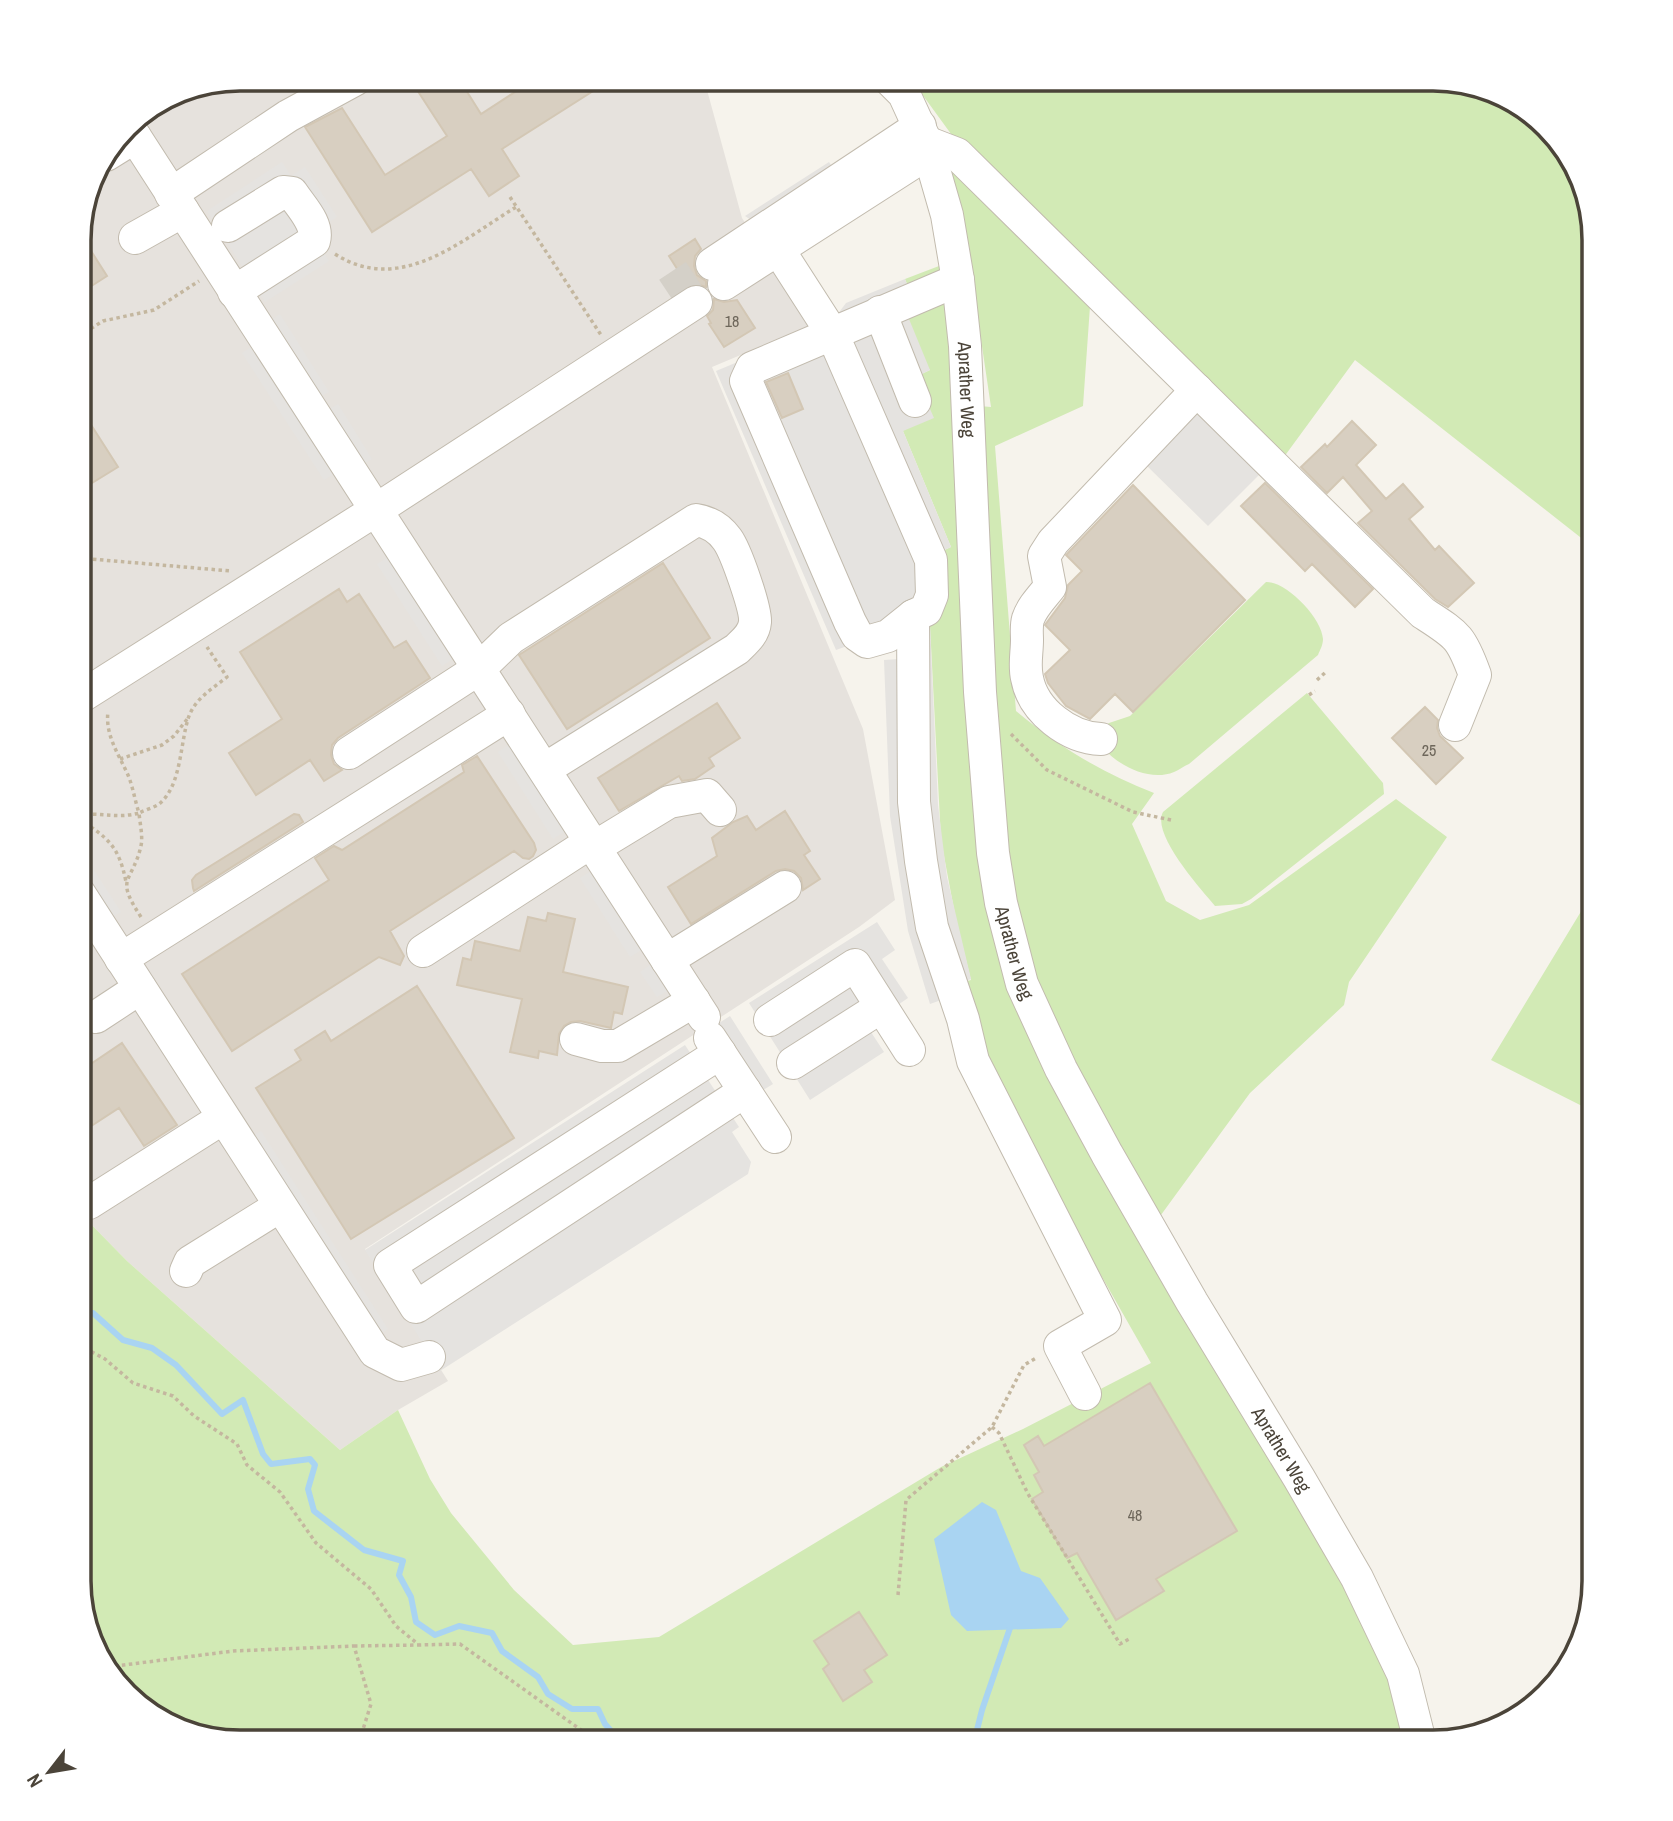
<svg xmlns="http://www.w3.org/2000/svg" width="1673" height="1821" viewBox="0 0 1673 1821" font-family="'Archivo Narrow',sans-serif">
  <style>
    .industrial { fill: #e6e2dd }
    .green { fill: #d2eab5 }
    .parking { fill: #e5e3e0 }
    .water { fill: #a9d4f2 }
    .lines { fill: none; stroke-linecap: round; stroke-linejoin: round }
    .stream { stroke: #a9d4f2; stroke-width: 6 }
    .building { fill: #d8cfc1; stroke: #d3c7b4; stroke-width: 2 }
    .minor-tunnel { stroke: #d4d0c8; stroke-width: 32; stroke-dasharray: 32 16; stroke-linecap: butt }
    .minor-casing { stroke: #c2bbae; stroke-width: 34 }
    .path { stroke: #c4b79f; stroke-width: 3.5; stroke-dasharray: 3.5 3.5; stroke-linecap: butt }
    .minor { stroke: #fff; stroke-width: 32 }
    .labels { text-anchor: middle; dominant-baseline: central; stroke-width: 6; stroke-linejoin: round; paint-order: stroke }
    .number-label { font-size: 16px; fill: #6e675b }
    .street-label { font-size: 19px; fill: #4b4439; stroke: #fff }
    .rim { fill: none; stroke: #4b4439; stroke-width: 3.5 }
  </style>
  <rect width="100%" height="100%" fill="#f6f3ec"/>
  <!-- industrial -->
  <path class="industrial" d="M240,79H704L742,218L812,325L712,367L863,729L895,900L859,927L365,1249L448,1381L398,1410L340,1450L127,1261L79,1212V229L96,168L133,119L179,91Z"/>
  <!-- green -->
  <path class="green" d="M911,79H1443L1505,96L1561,142L1594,240V548L1355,360L1281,461L962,149Z
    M960,166L1091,292L1083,406L995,446L1016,711C1058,746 1102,773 1154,793L1132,824L1166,901L1200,920L1249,905L1396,799L1447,837L1349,982L1344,1005L1250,1093L1158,1219L1428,1742H240L169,1726L112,1679L79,1581V1212L127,1261L340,1450L398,1410L430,1479L451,1513L514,1590L573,1645L659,1637L941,1467L1023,1429L1151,1363L1020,1133L974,1037L963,982L971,980L956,920L941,840L930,626L935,623L938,553L951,547L903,431L915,377L930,370L893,325L915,304L905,279L939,266L950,328L955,404L991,407L975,299L946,171Z
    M1266,582C1286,581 1322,618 1323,639C1323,645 1320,650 1318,655L1189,764C1184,766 1179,770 1174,772C1150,782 1119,766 1103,748V728L1109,723L1130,716Z
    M1307,693L1383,783L1384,794L1251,899L1242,904L1215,906C1200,888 1151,834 1163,812Z
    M1594,770V844C1591,821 1579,788 1594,770Z
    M1594,890V1112L1491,1060Z"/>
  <!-- parking -->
  <path class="parking" d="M282,162L291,176L305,167L337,217L323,226L321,248L329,261L265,302L207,211Z
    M829,162L837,174L757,224L745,216Z
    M905,279L915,304L894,325L909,319L930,370L916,377L934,418L903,431L951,547L938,553L940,615L935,623L930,626L938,805L947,877L971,979L963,982L944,999L930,1004L908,931L890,816L884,660L899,659L898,653L894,649L850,645L836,650L716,371L831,323L846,303Z
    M280,314L329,392L316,399L267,323Z
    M256,344L337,472L324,480L242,353Z
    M1193,398L1266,468L1208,526L1145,464Z
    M338,404L372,459L359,466L325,412Z
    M390,556L456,657L442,666L377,564Z
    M706,643L703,662L565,751L567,734Z
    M511,743L567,830L553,839L498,752Z
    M79,847L121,912L108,920L79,875Z
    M593,870L643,949L630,957L580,878Z
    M877,922L895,950L882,959L908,998L867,1026L884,1052L810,1100L749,1003Z
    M653,963L669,990L657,997L640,972Z
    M730,1016L773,1084L760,1092L716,1025Z
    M685,1045L739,1127L732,1132L751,1162L748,1174L440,1371L365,1250Z
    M261,1131L388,1329L376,1337L248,1139Z"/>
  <!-- water -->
  <path class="water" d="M982,1502L996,1510L1021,1571L1040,1578L1069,1619L1061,1628L967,1631L951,1615L934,1539Z"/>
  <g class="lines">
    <!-- stream -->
    <path class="stream" d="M79,1314L93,1313L123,1340L152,1348L176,1365L222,1414L243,1400L263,1454L271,1464L310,1459L315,1465L308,1489L314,1511L364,1550L403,1561L399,1575L411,1597L416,1622L435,1635L459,1626L492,1633L502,1651L538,1677L548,1694L572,1709H598L605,1724L621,1742
      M974,1742L982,1710L1010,1628"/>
  </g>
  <!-- building -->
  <path class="building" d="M410,79H459L481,114L535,79H612L502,149L519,176L489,196L471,169L372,232L305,127L342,108L385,175L447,136Z
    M79,232L107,276L79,294Z
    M695,239L701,249L695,256L694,266L697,275L706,281V287L696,284L688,286L669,256Z
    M714,299L724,302L737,300L755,328L724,347L709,324L711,323L707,316L713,310Z
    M788,373L803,409L782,418L766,382Z
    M79,406L118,467L79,491Z
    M1352,421L1376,445L1356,465L1386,499L1403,484L1423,507L1409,519L1435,550L1439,546L1474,583L1448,607L1435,599L1358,523L1372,511L1343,477L1327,493L1301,467L1325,444L1327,447Z
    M1265,483L1373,589L1355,607L1312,564L1305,571L1241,506Z
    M1133,485L1245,600L1133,712L1115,694L1090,719L1066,706L1048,683L1045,674L1070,650L1045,625L1065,598L1068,585L1082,571L1066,555Z
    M663,563L710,638L567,729L519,655Z
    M339,589L347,602L359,594L394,648L406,641L430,678L338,738L332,745L331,755L334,764L342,770L324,781L310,760L256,795L229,753L282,719L240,652Z
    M717,703L740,738L709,758L714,766L695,779L682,781L679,776L619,811L598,778Z
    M1425,707L1438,720L1437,728L1440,736L1463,758L1436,784L1392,738Z
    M477,756L534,843L536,850L533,856L529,859L523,858L514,851L390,931L404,956L400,965L379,957L232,1051L182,974L329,880L315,858L334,846L342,850L464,772L462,765Z
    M785,811L810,851L804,855L820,879L803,890L801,878L794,871L785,869L776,871L691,924L668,887L717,856L712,838L733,822L747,816L756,830Z
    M294,814L299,815L303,822L194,891L193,888L192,880L196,875Z
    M548,913L575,919L563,972L628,987L622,1014L614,1012L611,1028L580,1021L571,1022L564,1026L559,1034L557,1055L539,1051L538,1058L510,1052L522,999L457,985L463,958L471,960L475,941L520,951L528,917L546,921Z
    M417,986L514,1138L351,1239L256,1088L301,1060L295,1050L325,1031L331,1041Z
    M122,1043L177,1125L144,1146L119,1108L79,1134V1072Z
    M1150,1383L1237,1531L1156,1579L1164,1591L1116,1620L1077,1553L1067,1558L1032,1499L1043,1492L1034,1475L1039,1472L1024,1445L1038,1436L1044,1446Z
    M859,1612L887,1655L864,1670L872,1682L843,1701L823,1669L829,1664L814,1641Z"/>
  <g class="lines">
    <!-- minor-tunnel -->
    <path class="minor-tunnel" d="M668,293L712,264"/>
    <defs>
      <g id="minor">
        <path id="s1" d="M889,79L904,94L926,142L947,215L958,280L965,346L980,692L993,853L1001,903L1022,984L1061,1069L1107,1154L1192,1302L1299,1478L1357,1578L1403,1674L1420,1742"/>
        <path d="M926,142L957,154L1423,613C1457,635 1461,636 1475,675L1455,725"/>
        <path d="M106,155L135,137"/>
        <path d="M171,194L288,116L356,79"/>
        <path d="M228,226L283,192L292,193C301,207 319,224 314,241L234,292"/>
        <path d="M135,238L183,211"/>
        <path d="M778,249L832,333L931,560L932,595L926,610L913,616L888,636L867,642L857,635L850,622L746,381L752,368C821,339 889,309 958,280"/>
        <path d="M712,264L920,126"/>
        <path d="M724,284L928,153"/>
        <path d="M696,302L376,510L704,1017"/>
        <path d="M880,312L915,401"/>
        <path d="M913,616L914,802L921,861L932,927L963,1019L973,1061L1105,1320L1060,1346L1085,1394"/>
        <path d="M79,698L376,510L128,126"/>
        <path d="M1101,739C1069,738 1033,711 1027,678C1024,665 1027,653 1027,640C1027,633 1026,626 1028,619C1032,607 1042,597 1050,587L1044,556L1053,542L1197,390"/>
        <path d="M349,753L480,668L511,638L696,520C709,522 719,528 727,539C736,551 756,609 755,622C754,634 745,641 737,649L545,769"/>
        <path d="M595,847L669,802L707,795L720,810"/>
        <path d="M79,893L375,1352L401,1365L429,1357"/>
        <path d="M423,951L591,842"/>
        <path d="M121,959L509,714"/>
        <path d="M667,960L785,887"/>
        <path d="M96,1017L140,988"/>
        <path d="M770,1020L855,965L909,1050"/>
        <path d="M710,1038L775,1137"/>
        <path d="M576,1039L602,1046H618L694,1001"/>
        <path d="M720,1053L390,1265L416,1307L745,1091"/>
        <path d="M793,1063L881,1007"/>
        <path d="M79,1193L89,1203L223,1118"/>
        <path d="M186,1271L190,1262L280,1206"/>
      </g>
    </defs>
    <!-- minor casing -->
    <use href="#minor" class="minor-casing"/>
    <!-- path -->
    <path class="path" d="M617,83L623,79
      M510,197L601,335
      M335,254C400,296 462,240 516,207
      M79,336L103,321L154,310L199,281
      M79,558L231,571
      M1317,680L1327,671
      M1309,695L1315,691
      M1011,734L1047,770L1133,812L1171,820
      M120,759L162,745L174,736L188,718
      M79,815C100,812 118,819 139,813C135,801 133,787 128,775C118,753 105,735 108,711
      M79,819C108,838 119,846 126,882
      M141,917C114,876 132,884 141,846C143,836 140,824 139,813C145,810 153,808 159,804C182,786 180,741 189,716C196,698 212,689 227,677L207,647
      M79,1345L105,1359L133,1383L173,1396L194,1416L237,1444L247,1465L280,1492L316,1543L371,1589L396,1626L419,1645L460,1644L598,1742
      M992,1427L999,1433L1028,1494L1120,1644L1129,1639
      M898,1595L906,1500L992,1427L1024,1365L1036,1358
      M354,1646L419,1645
      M108,1667L233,1651L354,1646L371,1704L359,1742"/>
    <!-- minor -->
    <use href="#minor" class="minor"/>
  </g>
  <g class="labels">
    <!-- number labels -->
    <g class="number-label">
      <text x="732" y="321">18</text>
      <text x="1429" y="750">25</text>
      <text x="1135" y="1515">48</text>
    </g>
    <!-- street labels -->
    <g class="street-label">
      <text stroke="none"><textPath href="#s1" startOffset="326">Aprather Weg</textPath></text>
      <text stroke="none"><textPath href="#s1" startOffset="892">Aprather Weg</textPath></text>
      <text stroke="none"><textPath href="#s1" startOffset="1458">Aprather Weg</textPath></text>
    </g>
  </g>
  <!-- crop -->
  <path d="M0 0H1673V1821H0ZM240 91H1433A149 149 0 0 1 1582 240V1581A149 149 0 0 1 1433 1730H240A149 149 0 0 1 91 1581V240A149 149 0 0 1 240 91Z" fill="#fff" fill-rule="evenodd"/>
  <path class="rim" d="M240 91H1433A149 149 0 0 1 1582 240V1581A149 149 0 0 1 1433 1730H240A149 149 0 0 1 91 1581V240A149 149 0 0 1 240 91Z"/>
  <!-- north arrow -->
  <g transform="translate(49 1772) rotate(239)" stroke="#ffffff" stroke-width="5" paint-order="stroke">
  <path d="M0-5L12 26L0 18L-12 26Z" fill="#4b4439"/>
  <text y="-10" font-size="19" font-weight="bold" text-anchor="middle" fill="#4b4439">N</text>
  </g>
</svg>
